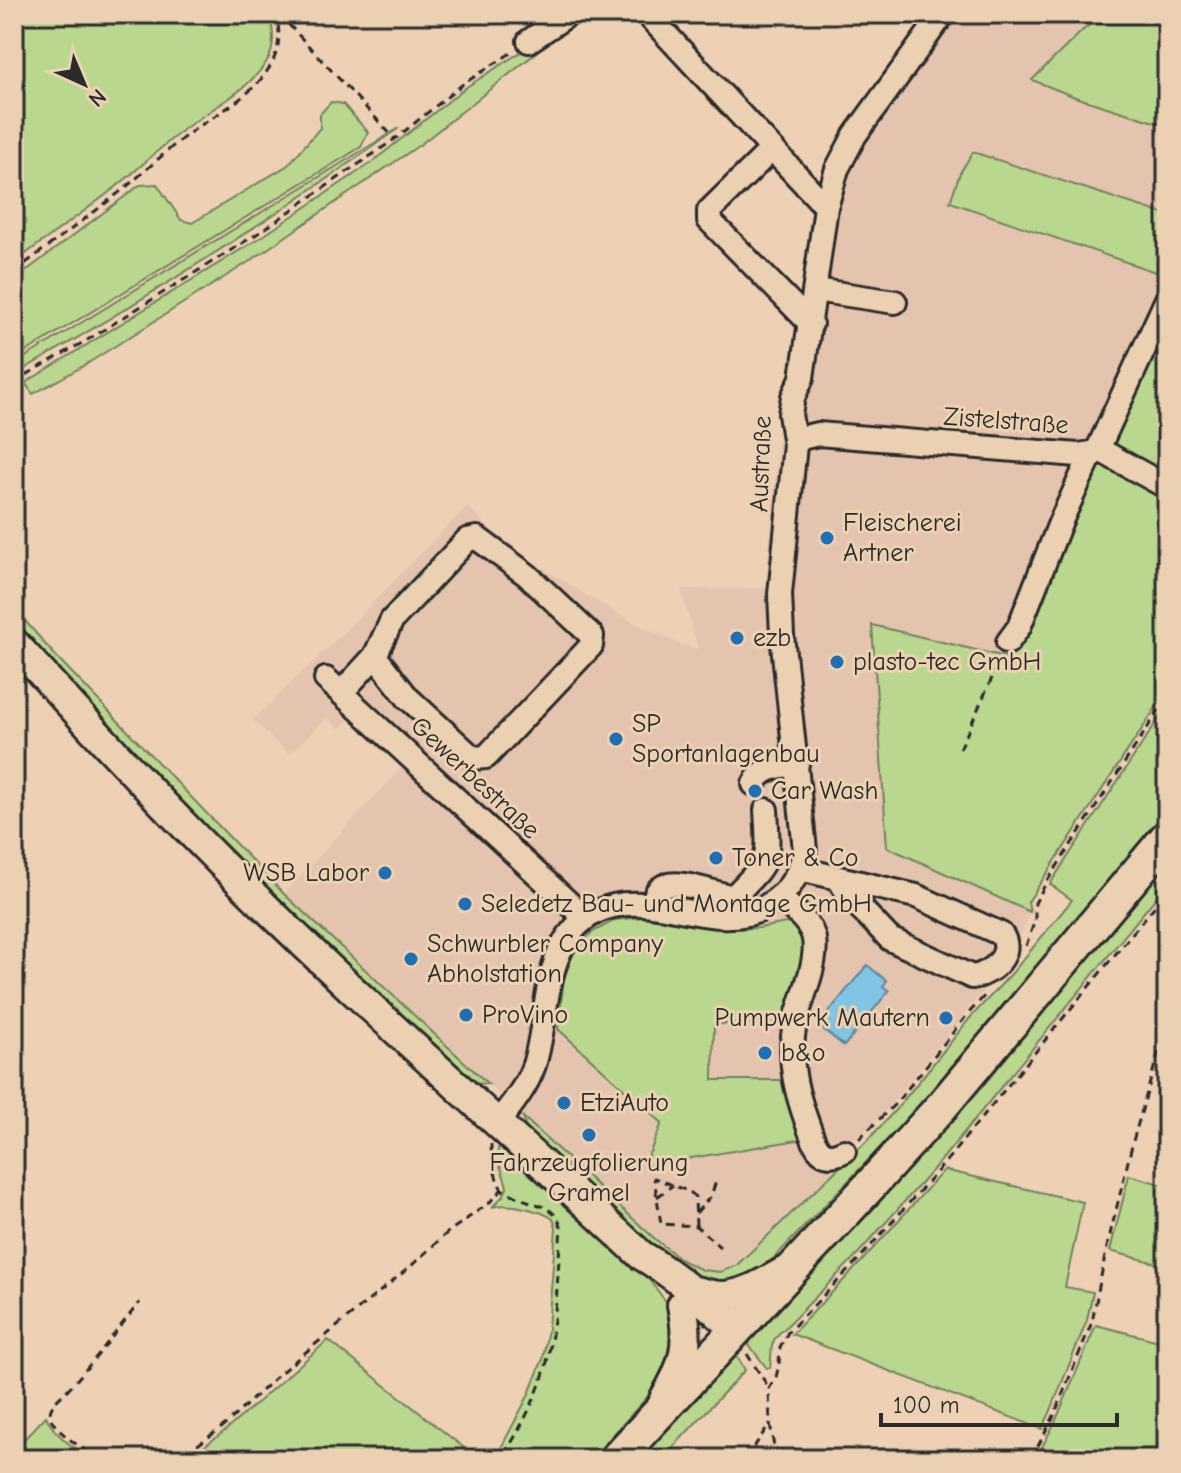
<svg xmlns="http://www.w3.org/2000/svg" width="1181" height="1473" viewBox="0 0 1181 1473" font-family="'Comic Neue',sans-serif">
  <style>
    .built { fill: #e4c4af; fill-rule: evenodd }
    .green { fill: #bad78f; stroke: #72815d; stroke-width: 2 }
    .water { fill: #82c4e3; stroke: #5f8799; stroke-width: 2 }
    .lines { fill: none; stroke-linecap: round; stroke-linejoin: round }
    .minor-casing { stroke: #2b2b2b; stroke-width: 28 }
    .major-casing { stroke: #2b2b2b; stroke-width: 34 }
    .highway-casing { stroke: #2b2b2b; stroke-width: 38 }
    .path { stroke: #2b2b2b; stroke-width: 3; stroke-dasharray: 8 6; stroke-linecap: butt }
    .minor { stroke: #ebd1b2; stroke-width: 22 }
    .major { stroke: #ebd1b2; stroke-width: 28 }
    .highway { stroke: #ebd1b2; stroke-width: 32 }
    .poi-dot { fill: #1f6fb2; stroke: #ebd1b2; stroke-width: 3 }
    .labels { text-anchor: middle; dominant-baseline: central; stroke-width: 6; stroke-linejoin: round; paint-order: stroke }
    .street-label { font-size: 26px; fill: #2b2b2b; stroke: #ebd1b2 }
    .poi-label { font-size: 26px; fill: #2b2b2b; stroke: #ebd1b2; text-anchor: start }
  </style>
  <rect width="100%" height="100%" fill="#eed0b5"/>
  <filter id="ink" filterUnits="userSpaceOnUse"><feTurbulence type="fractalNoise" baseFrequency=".0125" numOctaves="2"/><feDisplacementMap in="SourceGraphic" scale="16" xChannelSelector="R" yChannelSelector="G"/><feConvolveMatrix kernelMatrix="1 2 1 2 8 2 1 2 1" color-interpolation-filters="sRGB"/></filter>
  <g filter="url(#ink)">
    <!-- built -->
    <path class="built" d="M955,14H1104L1083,30L1033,80L1075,97L1167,126V215L973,152L950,202L1167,276V279L1100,422L1015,626L998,655L873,625L887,847L1030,912L1011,957L885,1111L863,1133L844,1145L847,1161L736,1266L720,1272L702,1270L683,1261L655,1239L284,894L403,766L350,719L340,729L327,718L289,754L253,720L342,634L467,506L490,529L535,563L591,598L640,626L682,645L698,649L681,589L766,588L781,407L799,320L846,173L864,140ZM643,917L731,929L759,928L786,923L714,1024L713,1080L786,1081L645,1165L662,1123L558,1029L591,933L615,920Z"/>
    <!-- green -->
    <path class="green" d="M14,14H269C274,30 276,46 267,61C248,91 215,106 187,127C161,146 138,170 112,190C80,215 46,238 14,263Z
      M1104,14H1167V126L1075,97L1032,80L1083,30Z
      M530,46L536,53L421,144L247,263L85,365L33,394L25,383L263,236L371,163L465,88Z
      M331,102L343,104L368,132L361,147L14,359V280L140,185L157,184L181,220L192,223L288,165L320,128V114Z
      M399,128C275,217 146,299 14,375V364Z
      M973,152L1167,215V276L950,202L960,173Z
      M1167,317V481L1122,456L1115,445V430Z
      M1110,462L1167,494V691L1028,902L1030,912L887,847L872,625L1005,657L1019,634L1092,464Z
      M14,608L52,652L284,894L488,1084L476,1083L463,1076L245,867L137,757L14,623Z
      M1167,706V821L930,1100L876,1152L774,1258L754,1277L738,1285H704L649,1246L530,1134L525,1126L523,1117L655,1239L683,1261L702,1270L720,1272L736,1266L868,1140L899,1106L970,1018L1013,972L1072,900L1050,884Z
      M1167,853V884L939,1163L855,1257L785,1328C767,1342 773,1350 770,1368H767L749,1345L751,1336Z
      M643,917L731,929L759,928L786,923L797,927L805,941L803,967L788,1023L714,1024L713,1080H786L804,1139L644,1166L662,1123L558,1029L564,978L574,953L591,933L615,920Z
      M501,1143L506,1145L646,1276L671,1308L680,1329L659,1384L591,1459H493L501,1448L528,1396L543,1359L548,1328L556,1227L553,1219C541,1210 506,1202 492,1207L503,1196L507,1188C505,1172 491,1157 501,1143Z
      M944,1170L1083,1202L1065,1287L1093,1292L1087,1320L1049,1415L1042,1429L792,1334L861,1262Z
      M1129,1175L1167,1186V1266L1110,1251Z
      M1096,1325L1167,1343V1459H1036L1056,1420Z
      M328,1340L478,1459H178L202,1448L226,1430Z
      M732,1355L737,1356L745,1370L662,1459H636Z
      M46,1416C54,1435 74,1448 91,1459H14V1450Z"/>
    <!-- water -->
    <path class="water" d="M867,965L887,981L883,986L889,991L844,1046L818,1025Z"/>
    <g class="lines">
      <defs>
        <path id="minor" d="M647,14L826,207
          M529,41L569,14
          M772,149L709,211V220L811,324
          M815,290L895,302
          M795,445L801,438L818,434L1078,455L1092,453L1098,449L1167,299
          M1098,449L1167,487
          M1008,642L1019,627L1060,523L1092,453
          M326,679L585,918
          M341,693L375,656L392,620L467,540L477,538L527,575L592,636L591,646L486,757L473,758L408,698L375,656
          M754,784C763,766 779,767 797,764
          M800,869L916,896L1001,934C1016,953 991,975 972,977L890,939L851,898L838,878
          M779,897C791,908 811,922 814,939C818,962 803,994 797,1016C785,1058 797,1097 812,1136C818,1153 826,1160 844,1151
          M654,905C654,899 655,892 661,888C673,877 714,893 729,896L735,895C771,859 769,860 766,810
          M498,1122C512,1105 527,1086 534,1065C550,1015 541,940 596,912C648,886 705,931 758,911C764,909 769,904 774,901C792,888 800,871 805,850L782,635L780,594L795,445L790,414L793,397L802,378L826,207L837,169L855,135L943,14"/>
        <path id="major" d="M14,643C86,722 158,801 234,876C365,1006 506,1129 641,1255C678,1277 705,1302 736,1330
          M695,1291C703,1293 712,1295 720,1296C743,1296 766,1282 785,1271
          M664,1399C685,1365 690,1344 682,1305"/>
        <path id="highway" d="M616,1459L866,1190L942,1106L1167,837"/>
      </defs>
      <!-- minor casing -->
      <use href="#minor" class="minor-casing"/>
      <!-- major casing -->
      <use href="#major" class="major-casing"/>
      <!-- highway casing -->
      <use href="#highway" class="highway-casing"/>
      <!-- path -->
      <path class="path" d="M279,14L395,139
        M14,272C48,246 83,221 116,195C142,175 165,151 191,132C220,111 256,95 273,61C280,45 281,30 275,14
        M14,382L89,339L260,232L395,139L463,84L514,51
        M960,749L1001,658
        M1026,946L1035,920V903L1046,883L1167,698
        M859,1139L896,1103L967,1015L988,992
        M491,1144C491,1155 495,1181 502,1189C505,1192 510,1193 514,1195C533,1206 553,1203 561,1226C558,1270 557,1314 548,1357C542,1388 519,1433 501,1459
        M657,1197L673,1185
        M696,1213L711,1196L716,1181
        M696,1226L695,1197L690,1192L654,1178L661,1224L696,1226L720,1247
        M747,1354L769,1388
        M100,1459C87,1452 50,1429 50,1414C50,1404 62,1396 68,1389C94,1362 116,1331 140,1302
        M158,1459L175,1456L199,1444L225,1425L279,1374L411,1266L447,1233L489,1203L502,1189
        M746,1459L770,1423
        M776,1459L770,1423L769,1389L776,1377L779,1365L780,1347L788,1332L858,1260L943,1165L1167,891
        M1031,1459L1053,1418L1092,1322L1106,1251L1133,1141L1167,1023"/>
      <!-- minor -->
      <use href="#minor" class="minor"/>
      <!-- major -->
      <use href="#major" class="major"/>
      <!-- highway -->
      <use href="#highway" class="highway"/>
    </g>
  </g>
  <!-- markers -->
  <g class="poi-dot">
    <circle cx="827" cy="538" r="8"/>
    <circle cx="737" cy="638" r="8"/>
    <circle cx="837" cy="662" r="8"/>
    <circle cx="616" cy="739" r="8"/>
    <circle cx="755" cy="791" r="8"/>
    <circle cx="716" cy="858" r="8"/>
    <circle cx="385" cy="873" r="8"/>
    <circle cx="465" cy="904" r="8"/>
    <circle cx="411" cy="959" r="8"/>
    <circle cx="466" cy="1015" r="8"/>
    <circle cx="946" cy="1018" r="8"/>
    <circle cx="765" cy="1053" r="8"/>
    <circle cx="564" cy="1103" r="8"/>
    <circle cx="589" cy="1135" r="8"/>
  </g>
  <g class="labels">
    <!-- street labels -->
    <g class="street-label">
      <text transform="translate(1006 421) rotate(4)">Zistelstraße</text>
      <text transform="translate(761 464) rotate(-88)">Austraße</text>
      <text transform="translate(475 778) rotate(43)">Gewerbestraße</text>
    </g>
    <!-- poi labels -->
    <g class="poi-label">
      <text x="843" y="523">Fleischerei<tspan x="843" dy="30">Artner</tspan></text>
      <text x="753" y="638">ezb</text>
      <text x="853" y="662">plasto-tec GmbH</text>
      <text x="632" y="724">SP<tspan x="632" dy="30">Sportanlagenbau</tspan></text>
      <text x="771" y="791">Car Wash</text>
      <text x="732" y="858">Toner &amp; Co</text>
      <text x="369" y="873" text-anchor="end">WSB Labor</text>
      <text x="481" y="904">Seledetz Bau- und Montage GmbH</text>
      <text x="427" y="944">Schwurbler Company<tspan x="427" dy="30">Abholstation</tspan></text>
      <text x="482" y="1015">ProVino</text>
      <text x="930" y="1018" text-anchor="end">Pumpwerk Mautern</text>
      <text x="781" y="1053">b&amp;o</text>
      <text x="580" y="1103">EtziAuto</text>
      <text x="589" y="1163" text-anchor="middle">Fahrzeugfolierung<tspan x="589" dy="30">Gramel</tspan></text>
    </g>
  </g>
  <!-- margin -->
  <rect width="1181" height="1473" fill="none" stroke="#ebd1b2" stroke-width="48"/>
  <rect x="24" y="24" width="1133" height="1425" fill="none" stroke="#2b2b2b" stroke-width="3" filter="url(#ink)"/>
  <!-- north arrow -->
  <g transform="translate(84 84) rotate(136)" stroke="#ebd1b2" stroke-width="6" paint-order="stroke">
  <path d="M0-6L14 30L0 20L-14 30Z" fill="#2b2b2b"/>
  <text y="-12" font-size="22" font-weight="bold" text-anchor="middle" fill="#2b2b2b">N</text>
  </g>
  <!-- scale -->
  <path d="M881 1413v12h236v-12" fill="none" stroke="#2b2b2b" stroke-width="4"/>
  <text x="893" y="1413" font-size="24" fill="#2b2b2b" stroke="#ebd1b2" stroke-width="6" paint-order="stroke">100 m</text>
</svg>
